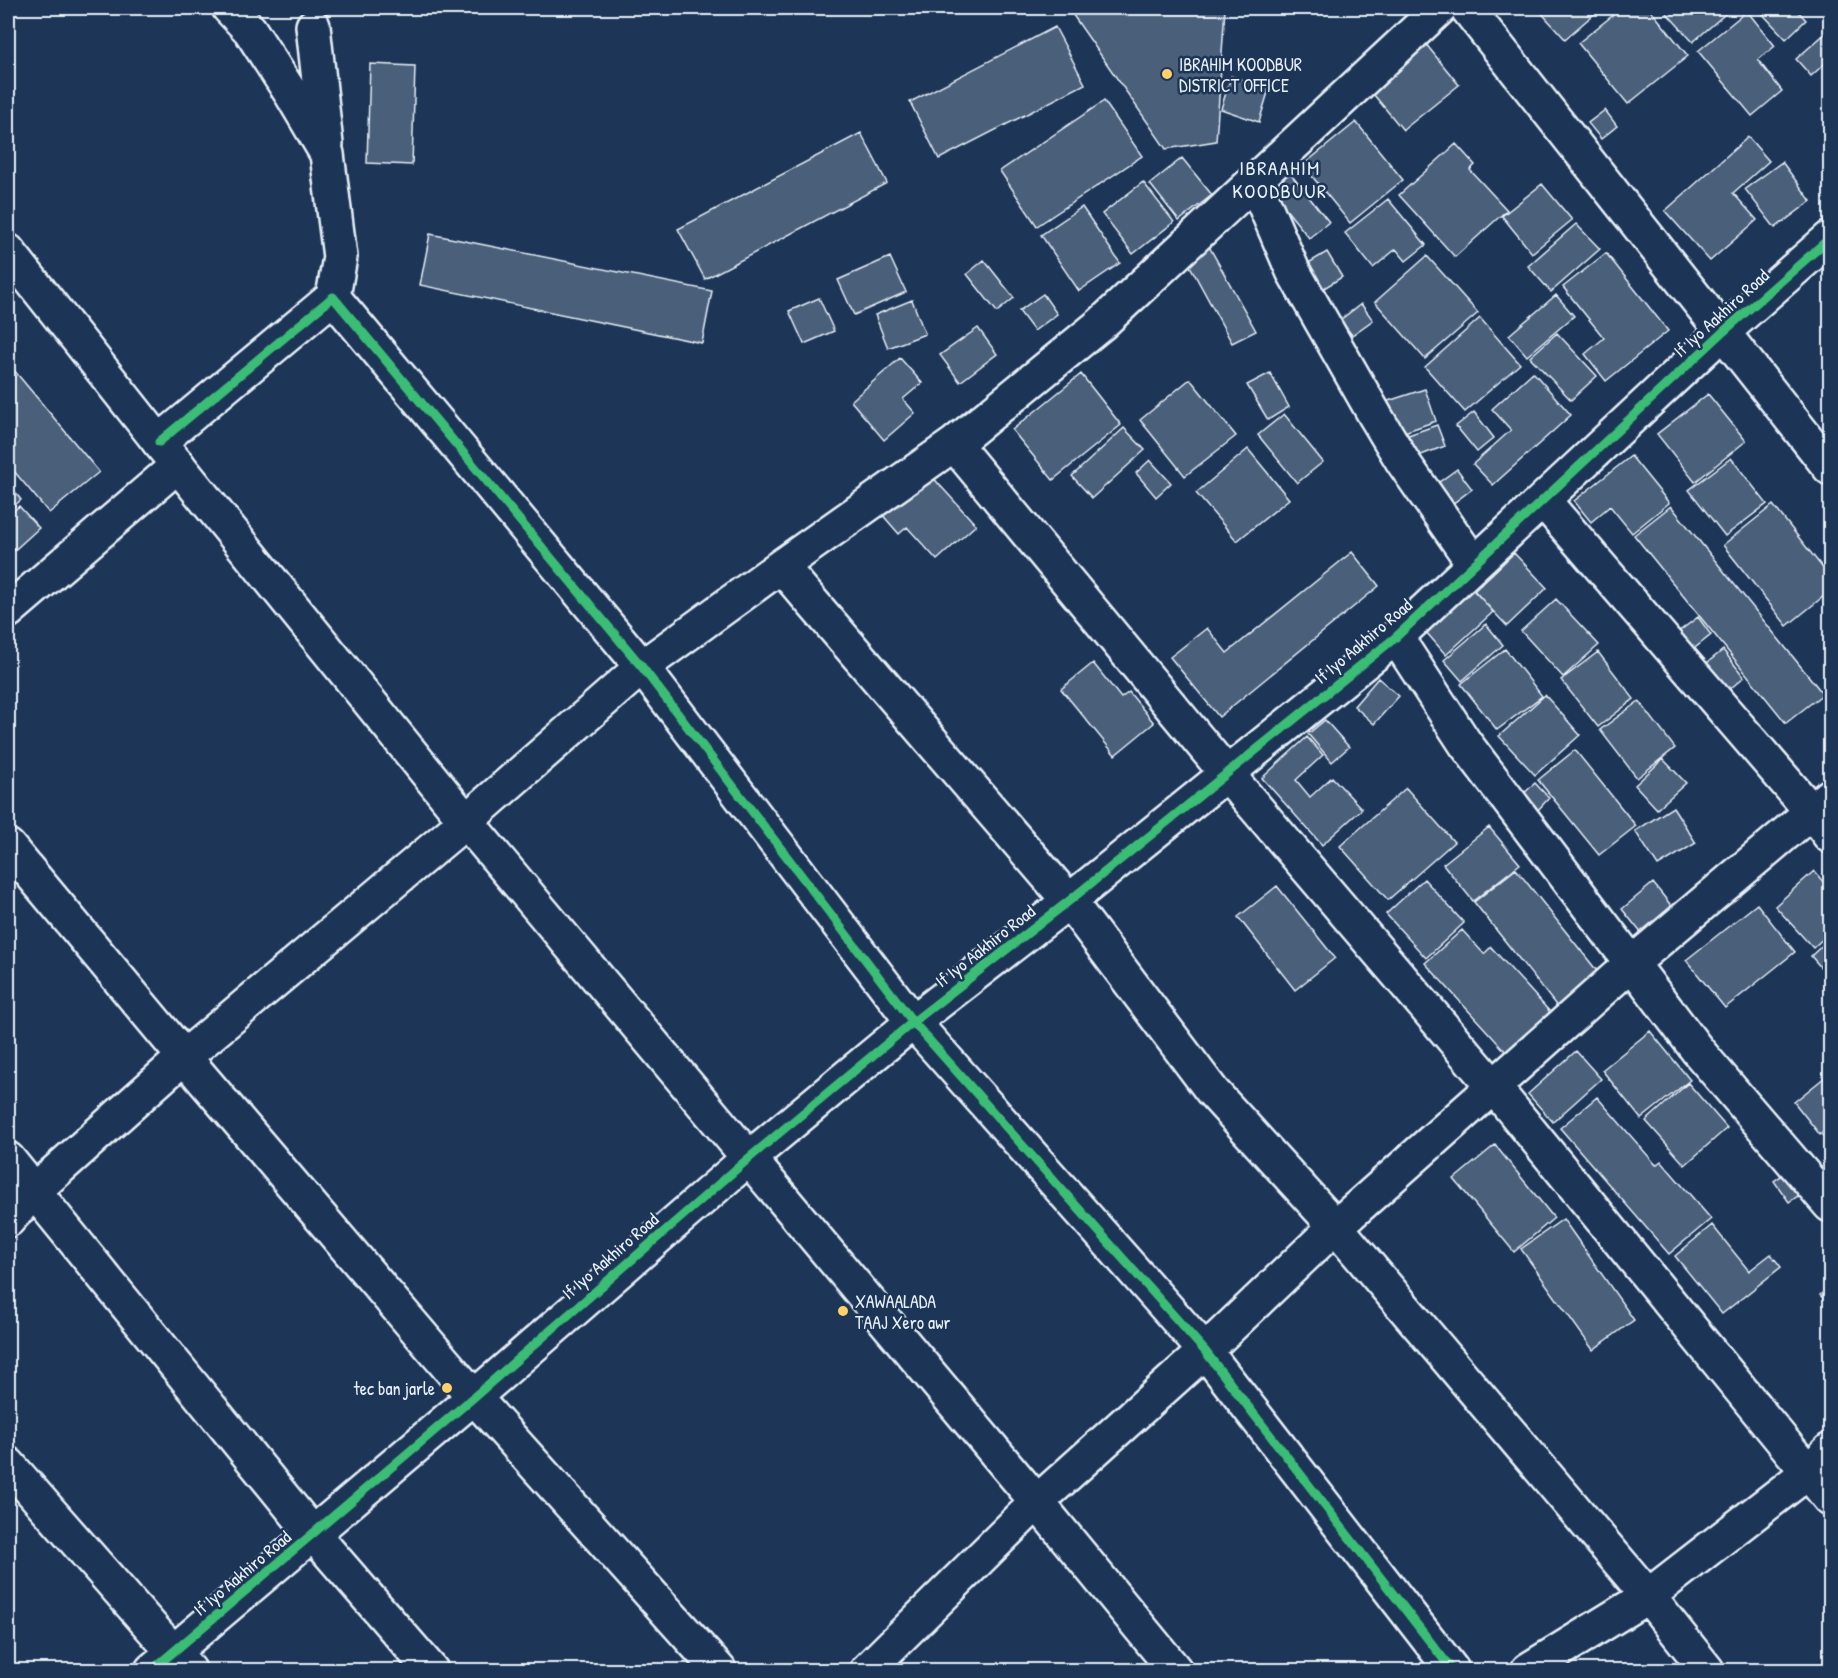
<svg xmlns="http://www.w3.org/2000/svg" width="1838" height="1678" viewBox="0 0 1838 1678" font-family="'Patrick Hand',sans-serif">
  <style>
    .building { fill: #495e7a; stroke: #e8f1f8; stroke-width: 1.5 }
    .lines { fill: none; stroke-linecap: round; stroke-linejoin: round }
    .minor-casing { stroke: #e8f1f8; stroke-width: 38 }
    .major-casing { stroke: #e8f1f8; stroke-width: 38 }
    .minor { stroke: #1d3557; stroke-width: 33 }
    .major { stroke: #1d3557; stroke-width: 33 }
    .cycleway-casing { stroke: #1d3557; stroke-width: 13 }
    .cycleway { stroke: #3abd76; stroke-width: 9 }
    .poi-dot { fill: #ffd166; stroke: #1d3557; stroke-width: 2 }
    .labels { text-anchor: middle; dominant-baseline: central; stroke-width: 5; stroke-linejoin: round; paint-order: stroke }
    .poi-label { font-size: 18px; fill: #e8f1f8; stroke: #1d3557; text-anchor: start }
    .street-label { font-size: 18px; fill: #e8f1f8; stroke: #1d3557 }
    .neighbourhood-label { font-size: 20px; letter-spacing: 1.5px; fill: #e8f1f8; stroke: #1d3557 }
  </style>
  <rect width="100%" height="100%" fill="#1d3557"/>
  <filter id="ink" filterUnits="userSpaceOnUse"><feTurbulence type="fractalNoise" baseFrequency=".0167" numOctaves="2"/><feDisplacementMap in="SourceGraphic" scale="12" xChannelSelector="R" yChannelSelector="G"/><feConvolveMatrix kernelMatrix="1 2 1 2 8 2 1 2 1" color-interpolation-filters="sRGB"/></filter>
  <g filter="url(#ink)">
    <!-- building -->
    <path class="building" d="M1068,8H1225L1216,141L1166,149Z
      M1537,8H1601L1565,39Z
      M1622,8H1649L1688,56L1628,104L1578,43Z
      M1662,8H1732L1693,42Z
      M1757,8H1795L1806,20L1786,39Z
      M1747,11L1775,46L1758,60L1782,91L1752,116L1698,51Z
      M1055,27L1085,84L939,159L910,102Z
      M1827,32L1830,37V59L1811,76L1796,59Z
      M1425,43L1459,85L1403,130L1369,89Z
      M370,64L415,66L412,165L367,163Z
      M1231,76L1269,89L1259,122L1221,109Z
      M1104,101L1142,156L1037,226L1000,171Z
      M1605,110L1617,126L1601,139L1588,123Z
      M1356,122L1403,180L1350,223L1303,165Z
      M861,133L887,183L705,279L678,229Z
      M1748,137L1769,161L1733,193L1757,220L1710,261L1665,211Z
      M1456,144L1475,165L1470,170L1507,210L1455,257L1399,195Z
      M1182,158L1212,195L1179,221L1150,184Z
      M1782,162L1811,201L1775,228L1745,189Z
      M1288,171L1329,222L1309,238L1268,187Z
      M1143,182L1174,222L1133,254L1102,214Z
      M1542,184L1572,220L1532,253L1502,216Z
      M1388,199L1426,245L1406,261L1396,249L1373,268L1345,233Z
      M1082,207L1120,263L1079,291L1041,235Z
      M1576,224L1600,249L1551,292L1528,266Z
      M430,234L712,291L702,343L420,285Z
      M1206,241L1256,331L1232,343L1183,253Z
      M1327,252L1342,277L1321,290L1305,265Z
      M1606,253L1668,331L1606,381L1585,354L1604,338L1563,287Z
      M1427,256L1478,313L1425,359L1375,302Z
      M890,257L906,292L854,315L838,280Z
      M984,260L1014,298L997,312L967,274Z
      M1043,294L1057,314L1034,331L1019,311Z
      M1556,295L1574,316L1527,356L1509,335Z
      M819,298L834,331L804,344L789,311Z
      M912,300L925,334L888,348L875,315Z
      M1361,304L1373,320L1352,335L1340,320Z
      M1480,318L1520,364L1465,412L1425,367Z
      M978,328L997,354L960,382L940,355Z
      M1557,333L1597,376L1571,400L1530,357Z
      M900,358L922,383L903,399L915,413L884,440L851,401Z
      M8,363L99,472L49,513L8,464Z
      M1533,372L1571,415L1493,485L1473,464L1511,430L1492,409Z
      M1270,373L1289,407L1268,420L1247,385Z
      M1081,374L1121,425L1053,480L1012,430Z
      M1190,379L1236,436L1185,476L1140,420Z
      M1425,389L1436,421L1390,437L1379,404Z
      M1708,394L1746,441L1695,482L1657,434Z
      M1474,412L1494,438L1477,452L1456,426Z
      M1284,414L1323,462L1297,483L1258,435Z
      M1437,425L1445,446L1405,461L1397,439Z
      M1124,428L1145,450L1092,498L1072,476Z
      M1248,449L1289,499L1237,541L1196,493Z
      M1631,456L1669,503L1632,533L1610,506L1591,522L1574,501Z
      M1731,458L1767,504L1725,536L1689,490Z
      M1150,460L1171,483L1156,497L1136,473Z
      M1457,469L1472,489L1431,520L1416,499Z
      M927,471L976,525L937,560L907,527L899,534L880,512Z
      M8,483L21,500L8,511Z
      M1773,505L1830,577V591L1787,626L1723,545Z
      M19,506L39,528L8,556V516Z
      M1671,506L1823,694L1786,723L1634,535Z
      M1352,552L1379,586L1219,717L1170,657L1207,628L1227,653Z
      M1514,553L1547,588L1507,626L1474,591Z
      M1473,589L1493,612L1446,655L1426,632Z
      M1556,599L1599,645L1563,677L1521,631Z
      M1698,617L1711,635L1691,651L1677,633Z
      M1486,624L1503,645L1462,681L1444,660Z
      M1505,649L1542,696L1497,730L1461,684Z
      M1723,650L1744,677L1723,695L1702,667Z
      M1598,652L1634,699L1598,727L1561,680Z
      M1093,663L1121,698L1129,692L1154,723L1115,755L1061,689Z
      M1378,678L1399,696L1374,724L1354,706Z
      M1545,695L1580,735L1535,775L1499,736Z
      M1639,701L1675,748L1637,778L1600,730Z
      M1325,720L1349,747L1332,762L1308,734Z
      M1307,737L1323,755L1296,780L1310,797L1332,777L1362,809L1322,845L1262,778Z
      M1575,750L1636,826L1599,855L1538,780Z
      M1663,759L1686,783L1657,809L1635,785Z
      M1535,783L1549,798L1537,811L1521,796Z
      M1406,788L1454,842L1388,900L1340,846Z
      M1673,807L1696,843L1658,866L1635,831Z
      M1489,827L1520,864L1473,901L1443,864Z
      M1516,869L1601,976L1559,1009L1474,902Z
      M1814,871L1830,890V932L1813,948L1775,906Z
      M1424,879L1464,923L1426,958L1386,914Z
      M1653,883L1673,908L1642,934L1622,909Z
      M1277,886L1335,958L1295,990L1238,917Z
      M1757,904L1795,952L1725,1008L1686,960Z
      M1462,930L1484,954L1491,947L1550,1012L1506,1052L1425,963Z
      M1830,938V978L1811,956Z
      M1650,1031L1690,1080L1641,1119L1602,1070Z
      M1576,1051L1601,1079L1553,1122L1528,1094Z
      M1830,1073V1126L1820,1135L1794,1102Z
      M1688,1083L1727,1128L1685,1165L1646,1121Z
      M1597,1097L1656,1165L1661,1161L1711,1219L1669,1254L1560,1128Z
      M1495,1145L1554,1218L1514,1252L1454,1179Z
      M1788,1171L1804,1192L1789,1202L1774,1181Z
      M1563,1219L1634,1320L1593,1350L1521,1249Z
      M1712,1225L1749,1271L1771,1254L1781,1267L1722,1314L1675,1256Z
      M1830,1286V1306L1820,1295Z"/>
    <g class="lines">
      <defs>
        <path id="minor" d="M229,8L250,30L292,95L327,154L340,257L333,297
          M1467,8L1830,468
          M313,26L326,144
          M1254,180L1293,271L1376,417L1403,462L1474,564
          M159,442L333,297L642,667L913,1022L1205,1351L1452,1670
          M954,444L1227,774L1493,1086L1830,1499
          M1543,500L1812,812L1830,836
          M781,566L1069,901L1212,1091L1335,1226L1648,1596L1707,1670
          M8,611L178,465
          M1396,637L1465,743L1698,1051L1830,1205
          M8,846L184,1057L474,1397L719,1670
          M8,1159L313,1534L431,1670
          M8,1220L34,1191L184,1057L466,821L642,667L781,566L954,444L1101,324L1440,8
          M8,1464L189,1670
          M152,1670L474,1397L749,1158L913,1022L1069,901L1396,637L1723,332L1830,238
          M867,1670L1037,1502L1205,1351L1322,1239L1631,964L1830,796
          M1528,1670L1648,1596L1808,1472L1830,1450"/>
        <path id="major" d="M8,251L159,442L466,821L1037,1502L1175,1670"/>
      </defs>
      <!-- minor casing -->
      <use href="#minor" class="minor-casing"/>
      <!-- major casing -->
      <use href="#major" class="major-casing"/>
      <!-- minor -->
      <use href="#minor" class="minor"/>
      <!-- major -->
      <use href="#major" class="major"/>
      <defs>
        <path id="cycleway" d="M159,442L333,297L642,667L913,1022L1205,1351L1452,1670
          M152,1670L474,1397L749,1158L913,1022L1069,901L1396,637L1723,332L1830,238"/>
      </defs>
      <!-- cycleway casing -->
      <use href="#cycleway" class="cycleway-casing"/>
      <!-- cycleway -->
      <use href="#cycleway" class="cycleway"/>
    </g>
  </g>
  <!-- markers -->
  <g class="poi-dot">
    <circle cx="1167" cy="74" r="6"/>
    <circle cx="843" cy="1311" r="6"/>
    <circle cx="447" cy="1388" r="6"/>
  </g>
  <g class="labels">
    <!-- poi labels -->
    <g class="poi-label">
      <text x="1179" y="64">IBRAHIM KOODBUR<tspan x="1179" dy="21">DISTRICT OFFICE</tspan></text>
      <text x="855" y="1301">XAWAALADA<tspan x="855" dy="21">TAAJ Xero awr</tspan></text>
      <text x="435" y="1388" text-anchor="end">tec ban jarle</text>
    </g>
    <!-- street labels -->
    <g class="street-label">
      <text transform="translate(1721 313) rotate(-42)">If Iyo Aakhiro Road</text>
      <text transform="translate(1363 641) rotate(-40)">If Iyo Aakhiro Road</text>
      <text transform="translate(985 946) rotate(-38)">If Iyo Aakhiro Road</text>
      <text transform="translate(610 1256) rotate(-41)">If Iyo Aakhiro Road</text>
      <text transform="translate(242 1573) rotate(-40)">If Iyo Aakhiro Road</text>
    </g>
    <!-- neighbourhood labels -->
    <g class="neighbourhood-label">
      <text x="1280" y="167">IBRAAHIM<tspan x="1280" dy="23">KOODBUUR</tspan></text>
    </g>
  </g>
  <!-- margin -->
  <rect width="1838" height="1678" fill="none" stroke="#1d3557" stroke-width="30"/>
  <rect x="15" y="15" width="1808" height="1648" fill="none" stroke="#e8f1f8" stroke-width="2" filter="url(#ink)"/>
</svg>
